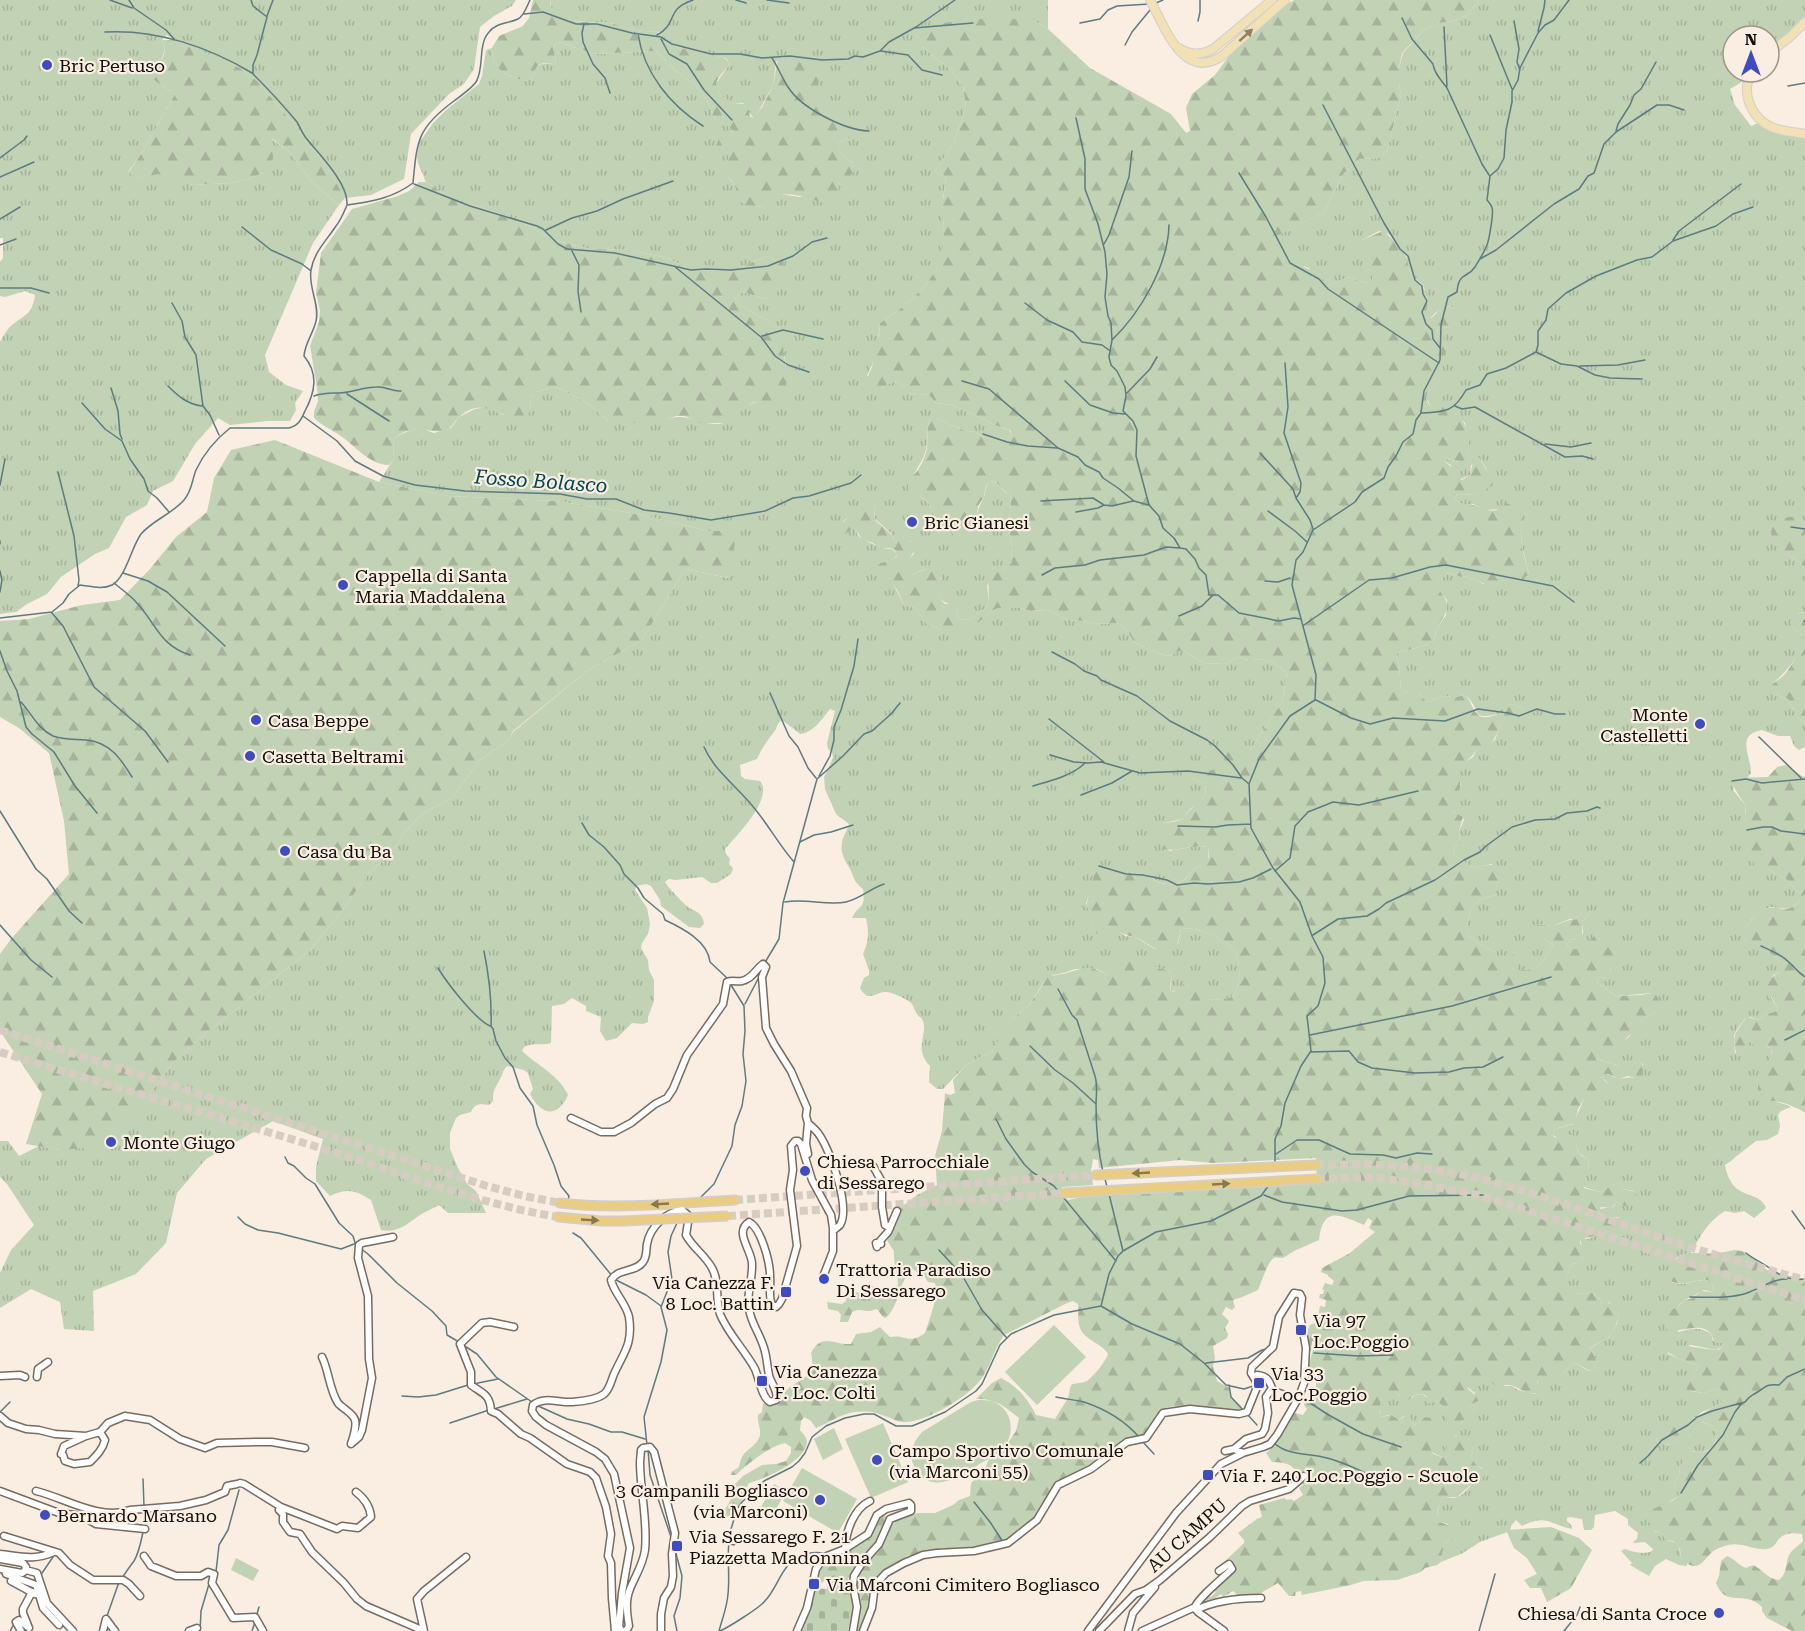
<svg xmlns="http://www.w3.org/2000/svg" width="1805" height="1631" viewBox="0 0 1805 1631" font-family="'Roboto Serif',serif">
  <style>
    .grass { fill: url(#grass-tufts) }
    .forest { fill: url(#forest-firs); fill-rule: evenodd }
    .cemetery { fill: url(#cemetery-stones) }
    .pitch { fill: #c2d2b5 }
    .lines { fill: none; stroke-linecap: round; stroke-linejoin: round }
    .stream { stroke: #5d7b81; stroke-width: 1.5 }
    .highway-tunnel { stroke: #d7ccc1; stroke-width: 8; stroke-dasharray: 8 4; stroke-linecap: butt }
    .minor-casing { stroke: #776c61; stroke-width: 9 }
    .major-casing { stroke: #d0cfce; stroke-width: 10 }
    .highway-casing { stroke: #d0cfce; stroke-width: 11 }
    .minor { stroke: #fff; stroke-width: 6 }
    .major { stroke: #f2e1b4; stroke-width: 8 }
    .highway { stroke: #eacd82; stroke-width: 8 }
    .highway-bridge-casing { stroke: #d0cfce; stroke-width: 11; stroke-linecap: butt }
    .highway-bridge { stroke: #eacd82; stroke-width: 8 }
    .oneway { fill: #8e8268 }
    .oneway2 { fill: #89784c }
    .poi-dot { fill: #3f4cc0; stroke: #faede1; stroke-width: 2 }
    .labels { text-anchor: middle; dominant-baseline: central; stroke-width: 4.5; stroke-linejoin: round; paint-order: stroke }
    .poi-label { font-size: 18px; fill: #130f0b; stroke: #faede1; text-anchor: start }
    .street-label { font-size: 18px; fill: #130f0b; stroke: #faede1 }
    .water-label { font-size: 20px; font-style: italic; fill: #024752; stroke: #faede1 }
  </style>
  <defs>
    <pattern id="grass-tufts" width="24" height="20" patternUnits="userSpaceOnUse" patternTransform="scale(1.5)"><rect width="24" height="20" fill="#c2d2b5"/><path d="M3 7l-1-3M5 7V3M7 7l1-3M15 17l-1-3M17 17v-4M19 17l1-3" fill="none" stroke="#a6b39a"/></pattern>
    <pattern id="forest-firs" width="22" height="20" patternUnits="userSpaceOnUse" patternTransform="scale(1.5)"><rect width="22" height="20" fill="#c2d2b5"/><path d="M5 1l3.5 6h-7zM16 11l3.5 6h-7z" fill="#a6b39a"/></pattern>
    <pattern id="cemetery-stones" width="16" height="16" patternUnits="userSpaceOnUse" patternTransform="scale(1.5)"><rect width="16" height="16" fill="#c2d2b5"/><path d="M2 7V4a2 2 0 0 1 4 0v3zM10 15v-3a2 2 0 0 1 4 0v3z" fill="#a6b39a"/></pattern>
  </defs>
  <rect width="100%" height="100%" fill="#faede1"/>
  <!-- grass -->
  <path class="grass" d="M0,0H516L512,6L494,16L480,27L474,69L464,84L449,94L411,134L404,179L371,195L345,198L333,177L316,152L305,141L295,124L285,114L257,81L240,68L174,40L167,35L162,40C167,50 163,54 160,64C158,70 160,78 160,84L175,94L143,151L128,172L141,178L158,173L193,185L230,183L247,180L265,172L271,139L289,151L313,183L339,205L313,243L265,355L269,372L286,385L303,391L295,403L296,410L290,421H267L230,425L218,418L195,444L173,481L153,491L147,505L126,517L109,548L95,554L61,577L47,594L27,604L16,612L0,614V342C2,338 5,333 8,329C21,315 32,318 35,295L25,291L5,297L0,296V262L3,258V238H0Z
    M551,0H1048V29L1031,19H967L922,47L950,69L963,86L966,107L954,143L935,171L946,177C945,184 944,192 943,200C942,221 948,244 939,264C927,289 902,309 880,323C879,337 874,364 867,376L882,388L892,382L897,381L905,388L908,393L929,395L936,403L952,405L984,419L994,425L1009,430L1012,435L1008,439L985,438L975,432L963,430L936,419H930C925,430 929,442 925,453C923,461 916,468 914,476C913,481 916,489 917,495C934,504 931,509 934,526L950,530L952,535L977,518C978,507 980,506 984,497C986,492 985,487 989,482L994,481L1005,492L1010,494L1011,510L1007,520L1011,540L1012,562C1006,569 1002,573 993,573L987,586L989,601L987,607L969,620L959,619L956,608L941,600V578C928,569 927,566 913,575L904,568L910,558L914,554L911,541H899L894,540L892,534L875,519L874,509L877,504L872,497L865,505L842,522C846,524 852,526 855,529C859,534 855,533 860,537C864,541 872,543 877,546C885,551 893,545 897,555L893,559L882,562L904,605L915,608L927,624L942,630L985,617L988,613L998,608H1020L1030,611L1047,610L1068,620L1083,621L1094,624L1117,623L1126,629L1134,642L1159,654L1169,656L1179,651H1184L1203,663L1224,664L1238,657C1253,663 1252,658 1264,660C1273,661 1281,668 1287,673L1282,702L1251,749L1247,753L1213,770L1190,777L1205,784L1206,794L1199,803L1190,809L1184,818L1179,820L1163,823L1169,851L1191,847L1208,846C1210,868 1204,861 1191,872C1188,874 1187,877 1185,879C1175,888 1157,884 1149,875L1128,872L1094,876L1092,886L1086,903L1092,919L1091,930L1116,929L1125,936L1135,937L1155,949L1178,944L1181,929C1193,925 1228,940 1235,951C1241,961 1242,993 1229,998C1222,1000 1212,999 1205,999L1188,985L1171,992C1170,984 1173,978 1170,971L1154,967L1144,960L1114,966L1107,975L1097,969H1075L1064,973L1053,975L1044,982L1029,1005L1012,1019L992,1051L966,1065L943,1089H937L929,1082L930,1066C913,1049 928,1034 923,1021C920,1015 920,1019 917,1014C914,1010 914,1005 910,1002C905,998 890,991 884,992C873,994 868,1002 860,988L864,978L869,975V970L863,954C869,942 869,931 866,918H852C859,903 866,911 863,889C853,881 855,879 850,869C845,860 840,854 842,842C843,836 847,831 849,824L836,814L825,789L824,777L833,758L832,752L828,749L827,743L835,711L830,709C822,719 813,733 800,734L782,720C776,724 778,727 774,732C767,741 761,749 757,759L740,765L741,776L745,779L760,781C774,798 737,835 725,849L726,854L730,859L729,864L733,868L731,874L717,883H711L702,877L675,880L669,879L665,882C666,885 685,905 688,907C696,912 703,913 704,924L700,928L689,927L661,906L660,900L651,886L646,884L636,886L635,890L647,908L650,924L648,934L642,943L641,948L648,960L649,970L654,980V1001L648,1017V1022L643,1024L632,1023L617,1038L606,1041L600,1031L601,1017L586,1011V1006L572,998L564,1004L552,1006L551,1043C542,1046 533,1042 524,1047L522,1051C538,1066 559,1075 568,1095C557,1119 541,1115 530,1094L533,1089L528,1073L524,1070L507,1066C502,1071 503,1075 499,1081C494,1090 493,1090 493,1101L489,1105C480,1104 475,1103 471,1112L460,1115L456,1118L450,1133V1149L458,1168L467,1184L476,1191L486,1213H448L439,1205C432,1209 424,1212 417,1217C405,1226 396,1233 381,1230L371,1200C355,1190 347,1188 330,1196L316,1181V1167L323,1139L273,1121L206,1159L177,1193L166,1243L136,1274L93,1291L94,1331L64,1329L60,1302L31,1289L0,1308V1273L11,1250L34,1225L7,1184L0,1177V1141H8L19,1156L39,1146L60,1150L146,1099L171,1065L200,1038L309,951L338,916L369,873L392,853L403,834L422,814L452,798L479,761L509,740L513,732L587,671L642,640L685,569L728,578L725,531H708L638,514L556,501L448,496L379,482L393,460L394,439L399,435L411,430L423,429L434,433L451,428L459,417L475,409L487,407L503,415L530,411L531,397L536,392L557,387L589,404L608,421L668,419C687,412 699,425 719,424C731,422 731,418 738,411C741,408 747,405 751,404C759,400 770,401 779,401L786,364L782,345V335L768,321L741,306L735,298L742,292L767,299L782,260L773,256L764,257L738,269L709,271L689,269L667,258L629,250L589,249L555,240L517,220L483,208L455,201L426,182L418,163L417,156L419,143L433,123L446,110L479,84L482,76L486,50L492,48C492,53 493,58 494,62C499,73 521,84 532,79C538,63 537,63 555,64L556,59L553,48L555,44L559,42L594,54L656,51L677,72L696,85L707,100L714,118L726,124L733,132L726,152L730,158L726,175L755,206L763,207L772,197L780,194L800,197L840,179L853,163C846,157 835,152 840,142L849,138V120C837,114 811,105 815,88C816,84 821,78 823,75L782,57L776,62L773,86L754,119L743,103H732L722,96L716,87L717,82L729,65L727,59L722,57C700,52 674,52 660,32C652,32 644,31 636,30C627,29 618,24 609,23C595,21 546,25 551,0Z
    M1479,0H1805V17L1800,24L1769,50V36H1733V72H1749L1745,80L1730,89L1735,105L1751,126L1760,122L1805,136V523C1792,516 1783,516 1772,527L1788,555L1800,562L1805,571V612L1799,613L1792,627L1803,636C1805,650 1785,674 1774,682L1775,694L1788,699L1798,718L1805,722V747L1799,750L1794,746L1790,736H1778L1762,730C1735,735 1751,755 1751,773L1747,778L1735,779L1733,790L1746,806L1745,813L1747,848L1761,869H1768L1786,879L1800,894V901L1789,909L1770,907C1760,913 1749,918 1745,929C1739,948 1770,947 1780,962V972L1772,976L1771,998L1778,1009L1774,1012L1766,1014L1759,1020L1750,1017L1745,1019L1737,1029L1734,1036L1735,1053L1741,1054L1746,1044L1750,1041L1756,1046L1763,1044L1771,1049C1775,1062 1759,1069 1758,1082C1757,1086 1758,1090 1759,1093C1767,1103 1780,1101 1791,1107L1781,1111L1778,1115L1780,1126L1778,1134L1767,1140L1756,1141C1750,1146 1744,1150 1738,1155C1733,1159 1730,1162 1725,1165C1726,1173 1731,1186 1739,1190C1750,1197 1759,1195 1766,1207L1765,1209L1754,1218L1744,1211L1735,1213L1725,1211C1708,1221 1700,1236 1691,1253L1681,1255L1676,1258L1668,1275L1671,1282C1687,1288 1697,1277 1711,1281L1714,1290L1713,1292L1704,1290C1696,1295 1683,1300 1678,1306V1332C1690,1329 1700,1326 1711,1334L1713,1341L1724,1343L1722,1347L1716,1350L1691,1345L1667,1353L1677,1358L1697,1365L1698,1367L1690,1380V1391L1704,1393L1720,1388C1724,1391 1728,1396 1723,1401C1718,1406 1709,1409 1702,1412C1698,1415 1694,1418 1690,1421C1678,1427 1665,1430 1656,1438L1658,1442L1667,1445L1680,1441L1690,1435L1701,1422L1713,1426L1717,1433C1716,1443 1711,1454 1698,1452C1695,1452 1691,1451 1688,1452L1680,1467L1679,1474L1674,1485L1679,1494L1678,1496L1665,1505L1657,1507L1648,1518L1655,1532H1660L1668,1541C1679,1541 1680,1550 1681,1558L1687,1562V1566L1679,1565L1666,1559L1655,1566L1649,1576L1630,1565L1632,1563L1621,1551L1625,1549C1634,1552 1643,1555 1652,1551L1653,1549L1645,1542L1634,1543L1633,1542L1637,1539L1638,1533L1628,1525V1519L1615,1511L1595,1515L1594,1527L1591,1530H1584L1582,1519L1570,1517L1567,1518V1521L1572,1526V1529C1548,1524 1547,1514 1522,1526L1516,1520L1511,1526L1510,1531L1480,1542L1463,1553L1441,1562L1444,1544L1452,1539L1448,1524L1440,1522L1437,1517L1439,1505L1444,1497C1447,1497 1451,1498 1454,1498C1467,1495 1476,1478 1482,1468L1477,1466L1471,1457L1473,1451L1469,1440L1455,1435L1447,1456L1444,1458L1431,1452V1449C1439,1437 1436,1435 1435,1422L1425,1417L1415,1425L1404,1416L1399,1420L1388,1415L1382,1417C1376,1410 1380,1398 1387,1393H1397L1399,1396L1412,1398C1420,1390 1426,1397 1433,1402L1436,1401C1444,1404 1450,1415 1447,1424L1461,1425L1462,1419L1475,1412L1469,1405L1475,1393L1466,1386L1467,1383C1474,1380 1477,1383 1484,1377H1487L1490,1380L1505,1386H1512L1518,1390L1534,1394H1536C1538,1388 1536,1383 1539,1379L1564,1373L1573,1363C1581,1363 1583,1372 1594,1371C1599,1362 1595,1356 1590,1348L1609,1337L1617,1324L1619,1310L1610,1302L1606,1305H1602L1601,1300L1593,1293C1588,1293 1581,1294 1577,1293C1564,1289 1566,1274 1571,1265C1592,1259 1580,1253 1581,1239L1583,1238L1588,1239L1607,1230L1623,1226L1621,1217L1606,1218L1598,1214L1599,1209L1613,1207L1617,1202L1624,1206L1635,1191L1623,1189L1621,1183L1619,1182L1600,1192L1584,1187L1582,1184L1589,1166L1588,1160L1579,1153L1574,1139L1570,1135L1558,1138L1553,1135L1555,1129L1573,1124L1584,1099C1603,1098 1594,1101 1608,1088L1607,1082L1602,1078L1604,1074C1610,1074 1612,1077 1617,1078C1623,1080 1626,1076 1635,1078L1643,1064L1636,1062L1631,1066H1620L1596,1059L1624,1041L1634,1032L1640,1022L1656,1011L1653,993L1616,996L1597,983L1599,978L1609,977C1614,961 1605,947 1599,932L1579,950L1571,949L1567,945L1570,940L1577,939L1583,933L1582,922L1590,913L1583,911L1575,920L1570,919L1552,926L1538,924L1543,937L1553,945C1542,963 1540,971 1517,970V965L1497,967V952L1482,946L1468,935C1467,910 1471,900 1496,895V887L1498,881L1492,864L1473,868L1454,855L1453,849L1460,842L1459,831L1464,820L1463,817L1453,811V802L1461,784L1456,772L1462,764L1473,757L1477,749L1495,740L1501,723L1533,709H1525L1511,704L1508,705L1503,713C1466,721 1485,712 1465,695L1456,697L1444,696L1427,702L1418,693H1409L1401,690L1399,664L1396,656L1397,653L1426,645L1434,640L1437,628L1446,615L1447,600L1438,589L1437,583L1448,573L1461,577L1467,576L1483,584L1529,574L1522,546L1521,517L1499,509L1487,510L1473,504L1467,505L1459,503L1455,499L1457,494L1477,495L1487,470L1481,460L1471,465L1470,475L1459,480L1454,477L1451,465L1444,461L1445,458L1458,462L1468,460L1469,446L1465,423L1455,412L1431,407L1426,397L1428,392L1434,386L1440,372L1446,347L1437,335L1438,328L1440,326L1450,328L1454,323L1455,309L1445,304L1430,318L1428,319L1425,317V310L1428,301L1423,285L1412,276L1407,264V257L1389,234L1379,231L1362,240L1367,250V269L1374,272L1372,281L1366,283L1348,277L1329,286L1312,276L1309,268C1292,264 1289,245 1276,236L1324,212L1344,173L1352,167L1359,159L1379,158L1387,151L1401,95L1399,84V68L1403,53L1425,29L1439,23L1454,21L1467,15Z"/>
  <!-- forest -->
  <path class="forest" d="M533,0H551C549,8 553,10 559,14C575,25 591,21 609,23C618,24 627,29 637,30C646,32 656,30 664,35L666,41L675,46L685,49L722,57L727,60L729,65C725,70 719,76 717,81C714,90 726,101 734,103C739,104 743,103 748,106L750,116L753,118L762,107L773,86L778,58L807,57L819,62L823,75L815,88L816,98L822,105L849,120L858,129L849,138L840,142C835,152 846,157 853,163L854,172L846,179H840L838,194L824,203C803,197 778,185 764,207L745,205L738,200L735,184L726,175L725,163L729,158L726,152L719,151L716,146L719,139L731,138L733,131L725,124L714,118L707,100L696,85L677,72L656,51L594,54L559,42L555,44L553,48L556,59L555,64C537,62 538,63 532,79C521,84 499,73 494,62C493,58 492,53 492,48L499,36L523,26L529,18Z
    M1294,0H1479L1467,15L1454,21L1439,23L1425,29L1402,53L1399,68V84L1401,95L1387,151L1379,158L1359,159L1352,167L1344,173L1324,212L1277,236L1282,239L1296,260L1302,261L1304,267L1311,270L1312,277L1322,278L1329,286L1348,277L1366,283L1372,281L1373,272L1367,269L1363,263L1367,255V250L1361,242L1362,240L1383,231C1389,234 1405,253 1407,259C1408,265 1409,272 1413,277C1421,286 1424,285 1427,299C1429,305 1425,311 1425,317L1428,319C1435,317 1439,310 1442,303L1455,309L1456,315L1453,326L1450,328L1440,326L1438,328L1437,335L1440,337L1442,334L1443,335C1450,352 1443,371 1434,386C1432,389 1429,391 1427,394C1425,399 1428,403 1431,407C1437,408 1444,406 1450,409C1468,416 1471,444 1468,460L1462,463L1446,458L1444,461L1453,468L1454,477L1462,480L1470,475L1474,458L1477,457L1480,458C1484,467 1490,474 1493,485L1477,495L1457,494L1455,499C1461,506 1465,503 1473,505C1488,507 1490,518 1506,503C1528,512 1520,525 1522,545C1523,555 1527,565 1529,574C1525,577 1521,581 1516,584C1501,591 1481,584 1467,576L1461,577L1448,573L1437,583C1438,592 1446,596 1447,604C1448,613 1442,619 1438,626C1436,630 1435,635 1434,640L1426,645L1397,653L1396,656L1399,664L1401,690L1409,693H1418L1427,702L1444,696L1456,697L1465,695C1471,700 1474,716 1483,717C1489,718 1497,714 1503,713L1508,705L1511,704L1525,709H1533L1535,711L1522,723L1516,724L1510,720L1501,723C1496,737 1493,746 1477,749C1472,758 1463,763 1456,772C1467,783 1454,798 1453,811L1463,817L1459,831L1460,842L1453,849L1454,855L1473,868C1490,864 1496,862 1510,875L1507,880L1498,881L1496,887V895C1471,900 1467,910 1468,935L1482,946L1497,952V966L1516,953L1521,956L1517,965V970C1540,971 1542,963 1553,945L1543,937L1536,936L1532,926C1540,922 1546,927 1554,925C1562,924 1567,919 1575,920L1583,911L1589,910L1590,913L1582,922V936L1577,939L1570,940L1567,945L1571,949H1579L1599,932L1612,924L1611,941L1617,951L1611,959L1610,977L1599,978L1597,983L1616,996L1641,995L1653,993L1657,996L1660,1003L1656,1011L1640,1022L1634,1033L1628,1036L1622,1044L1596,1059L1620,1066H1630L1638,1061L1644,1066L1642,1076L1635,1078L1628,1076L1619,1079L1608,1074H1604L1602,1078L1610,1086L1600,1098L1593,1100L1584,1099L1578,1109L1575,1123L1555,1129L1553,1135L1554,1137C1559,1138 1563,1135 1568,1135C1578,1136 1575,1149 1580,1154C1583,1157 1586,1158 1588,1160L1589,1166L1583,1184L1584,1188L1600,1192L1619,1182L1621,1183L1623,1189L1637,1192V1196L1631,1205L1624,1206L1617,1202L1611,1208L1601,1207L1598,1212C1602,1220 1613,1219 1621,1217L1623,1218L1624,1224C1619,1230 1589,1238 1581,1239L1580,1243L1585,1253C1581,1264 1580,1261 1571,1265C1566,1274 1565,1289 1577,1293C1581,1294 1588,1293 1593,1293L1601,1300L1602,1305L1614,1302L1618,1303C1621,1314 1616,1332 1606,1339C1601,1342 1595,1344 1590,1348C1595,1356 1599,1362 1594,1371C1584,1371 1581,1363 1573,1363L1564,1373L1560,1375L1539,1379L1537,1382L1538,1393C1524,1396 1519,1385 1507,1385C1504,1385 1500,1387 1496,1387L1487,1377H1484L1479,1381L1467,1383L1468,1389L1479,1398L1478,1401L1469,1405L1475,1412L1474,1418L1469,1421L1462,1420L1460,1428L1450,1430L1447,1427C1448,1416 1447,1406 1436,1401L1427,1404V1397L1425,1395L1418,1394C1406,1399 1408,1406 1397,1393H1387L1381,1400L1379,1412L1382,1417L1391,1415L1399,1420L1407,1415L1411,1418L1412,1423L1415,1425L1425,1417L1431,1418L1435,1422L1438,1439L1431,1449L1433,1454L1444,1458L1447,1456V1439L1449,1437C1456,1434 1466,1437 1471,1442L1473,1451L1471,1457L1477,1466L1484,1470V1476L1480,1481L1474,1482L1457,1497H1444C1438,1505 1435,1513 1440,1522L1453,1527L1457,1531L1455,1537L1444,1544L1441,1562L1437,1565L1425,1568L1421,1572L1397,1580L1363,1581L1351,1585L1302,1595L1301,1591L1296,1592L1295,1596H1289L1278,1583L1259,1594L1238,1596L1233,1591L1223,1597L1221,1594L1211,1601L1198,1606L1208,1594L1211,1597L1216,1592L1213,1589L1233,1568L1231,1562L1223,1563L1244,1543V1540L1238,1533L1257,1519L1262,1517L1259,1505L1284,1498L1287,1500L1291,1499L1294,1501L1303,1495L1299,1488L1303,1485L1301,1482L1308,1471L1307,1468L1300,1476C1291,1463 1287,1463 1272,1462L1266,1453L1270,1450L1268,1447L1295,1413L1303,1415L1307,1409L1304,1405L1305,1401L1309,1400L1311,1394L1314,1395L1318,1390L1316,1388V1378L1309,1376L1306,1378V1369L1308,1368L1315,1343L1312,1341L1311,1351H1307V1331L1310,1325L1317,1322L1320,1306L1325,1307L1326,1300L1319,1298L1320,1294H1323L1324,1290L1322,1289L1325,1283L1332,1285L1334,1281L1328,1276V1275L1321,1272L1322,1268L1350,1253L1375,1232L1369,1228L1372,1221L1368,1218L1364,1225C1340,1215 1323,1205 1319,1240L1294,1251L1283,1258C1280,1258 1277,1257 1274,1258C1268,1261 1261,1283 1258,1290L1240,1298L1235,1299L1233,1301L1235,1307L1232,1310L1226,1307L1222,1314L1229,1321L1225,1328L1228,1334L1227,1338L1213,1346L1215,1358L1213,1366L1217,1381L1229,1388L1230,1396L1241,1406L1242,1411L1177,1409L1175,1406L1165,1408V1410L1160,1413L1155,1418L1147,1434L1058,1482L1052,1487L1037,1516L1028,1525L1006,1541L972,1548H944L907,1556L876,1579L873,1584L872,1604L860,1631H856L860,1602L856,1580L864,1563L882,1544L893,1521L918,1513H935L953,1505L959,1500L970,1496L971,1483L984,1471L989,1459L1003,1450L1016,1431L1019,1418C1005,1407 996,1398 976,1399L992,1383L1001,1378C1016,1385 1028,1399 1036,1415L1055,1419C1056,1417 1067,1400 1068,1398C1070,1392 1069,1389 1072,1384C1077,1383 1082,1383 1087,1381C1092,1378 1107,1360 1108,1354C1101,1342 1085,1341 1080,1328C1077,1320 1079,1312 1078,1304L1073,1301L1067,1303L1004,1335C993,1350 990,1371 977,1384C964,1399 924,1423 904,1422C896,1422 890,1417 882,1415C874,1411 864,1411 855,1412C840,1414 829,1423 816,1428L811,1421L804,1417L801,1421L800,1430C803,1434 807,1437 807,1442C805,1462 766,1478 749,1483L746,1488V1493L733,1515L720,1519L732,1497L733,1486L743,1476L762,1465L776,1464L786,1461L791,1453V1447L785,1443C769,1446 748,1464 736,1475H731V1472L738,1468C741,1463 740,1458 744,1454C749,1448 758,1444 760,1435C761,1428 757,1423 758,1415L762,1412L763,1404L765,1403L773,1406C783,1401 780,1397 786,1391C800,1376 817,1380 811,1353C822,1332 834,1345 851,1344L856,1334L871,1332L880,1327L890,1337C906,1334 909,1345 925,1333C929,1320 939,1296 935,1283L928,1282L925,1277L920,1275L913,1269C898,1281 900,1305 886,1318L883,1317L877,1309L870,1311C863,1311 859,1308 852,1312L848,1322H840L841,1315L838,1311L828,1309L827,1302L842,1304L846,1301L847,1293L864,1292L873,1286C882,1291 889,1291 898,1285C898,1272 893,1263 894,1251L888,1242L887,1237L894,1227L895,1212L917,1195L937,1185L935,1156L942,1131L945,1093L950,1095L955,1093L953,1080L966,1065L992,1051L1005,1028L1012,1019L1029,1005L1048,977C1053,975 1057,975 1063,974C1083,969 1087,963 1107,975L1119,955L1145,960L1154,967L1170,971C1173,978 1169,984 1171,992L1175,991C1184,976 1196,991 1206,999C1212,999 1222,1000 1229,998C1242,993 1241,961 1235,951C1228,940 1193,925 1181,929L1176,950C1160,958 1148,941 1134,937C1126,935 1123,934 1116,930C1107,934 1100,937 1091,930C1092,918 1089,916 1087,905C1086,903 1094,873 1096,871C1097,869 1099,869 1100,868L1149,875C1156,884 1174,888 1184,880C1187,878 1188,874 1191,872C1197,866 1204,866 1209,857L1208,846L1191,847L1174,850L1164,849L1165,838L1161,836L1158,831L1159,826C1166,820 1174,824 1182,819C1186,817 1188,811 1192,808C1197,803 1202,800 1206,794L1205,784L1190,777V772L1213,770L1216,759L1230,750L1246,753L1251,749L1282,702L1287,673C1281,668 1273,661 1264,660C1252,658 1253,663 1238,657L1224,664L1203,663L1184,651H1179L1169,656L1159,654L1134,642L1126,629L1117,623L1094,624L1083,621L1068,620L1047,610L1030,611L1020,608H998L988,613L985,617L972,627L957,630H942L927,624L915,608L904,605C895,585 896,583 875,574C874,560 889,563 897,556L895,550L890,548H880L873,543L863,540L854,528L845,534L840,535L836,531C845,517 861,509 872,496L878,499L877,504L874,509L875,520L892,535L894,540C902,542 909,539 917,544C914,553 909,559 905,568L913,575C922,569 937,564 941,580C943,586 940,593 941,600L945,604H951L956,608L959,619L969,620L987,607L989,601L988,575L1004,570L1012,562L1011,540L1007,519L1011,510L1010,494C1003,492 1000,485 994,481L989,482L986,486L984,497L978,506L977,518L961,542L955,544L952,540V535L950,530L934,527C932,514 933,503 921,497C915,495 912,495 908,491V480C917,475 926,458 927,447C928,437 926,429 930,419H936L963,430L975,432L985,438L1008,439L1012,435L1010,430L994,425L984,419L952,405L936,403L929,395L907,393L905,388L897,381L892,382L882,388L871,390L866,381L872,367L875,344L879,336L880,323C902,309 927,289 938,265C948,245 942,221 943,200C944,192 945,185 946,177L935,171L954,143L966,107L963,86L950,69L922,47L923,32L938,24L967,19H1031L1048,29L1090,68L1171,114L1186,133L1190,131L1186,108L1192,94L1215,75L1232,52L1251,33L1277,10ZM1316,1158L1317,1182L1091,1195L1068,1200L1062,1197V1187L1093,1185L1091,1171L1093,1159L1098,1160L1099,1168L1180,1160L1213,1163Z
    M162,40H174L215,57L240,68L257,81L285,114L295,124L305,141L316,152L333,177L345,198L339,205L313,183L289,151L272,139L273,159L265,172L247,180L230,183L193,185L158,174L141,178L128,173L143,151L175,94L151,78V69C163,63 168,52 162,40Z
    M419,182H426L455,201L483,208L517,220L555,240L589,249L629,250L667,258L689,269L709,271L738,269L764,257L774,255L783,260C786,275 782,283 775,296L767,299L742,292L735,298L741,306L768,321L783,335C781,358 794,380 780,401L754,402L738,411L733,419L725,423H700L685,416H676L668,419L625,424L608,421L589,404L557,387L536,392L531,397L530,411L527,417C501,424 486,393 459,417C454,422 452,427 446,431C427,433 410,423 394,439L393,460L389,465C368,465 354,444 338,434C330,429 321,425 314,418V412L318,401L317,387L310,346L319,322L320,311L316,293L321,253L352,209L398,196L409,191Z
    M275,440L379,482L448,496L556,501L638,514L708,531H725L735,536L733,570L729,578L685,569L642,640L587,671L513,731L509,740L479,761L452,798L422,814L403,834L392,853L369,873L338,916L309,951L200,1038L171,1065L146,1099L99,1147L60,1150L26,1144L42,1094L0,1031V954L11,939L69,874L64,821L49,753L19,728L0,717V621L29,619L82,605L120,600L150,569L176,537L207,512L214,478L231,450Z
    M1788,517H1793L1805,523V571L1800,562L1788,555L1777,546L1771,534L1772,527L1776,522Z
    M1805,612V722L1798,718L1788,699L1775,694L1771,688C1774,681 1779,680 1784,675C1791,668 1804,645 1803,636L1792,627L1790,621L1793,615Z
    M1786,765C1793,767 1797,775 1805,777V1113C1801,1109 1785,1103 1779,1102C1773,1101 1767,1101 1762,1097C1758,1094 1758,1093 1758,1089C1756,1068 1771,1068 1772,1051C1767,1043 1763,1047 1756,1046L1750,1041C1744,1044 1744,1052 1739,1057L1737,1056C1731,1035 1735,1033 1747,1017L1759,1020L1766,1014L1774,1012L1778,1009C1773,998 1765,992 1769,979L1780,972V962C1772,949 1751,950 1745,939C1738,928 1760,910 1769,908C1775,906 1782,910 1788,909C1792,908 1797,903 1800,901V894L1786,879L1768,869H1761L1755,866L1747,848L1744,826L1746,806L1731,783L1735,778L1768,777L1777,767Z
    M1735,1250C1753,1252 1754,1261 1767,1270C1778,1276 1793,1275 1805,1279V1631H1792L1767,1618L1762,1611V1607C1744,1589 1726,1609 1716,1583L1719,1576L1721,1561L1727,1556C1735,1559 1738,1565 1746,1568L1753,1565C1763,1570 1768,1579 1779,1580C1789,1572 1784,1561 1791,1552C1794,1548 1800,1545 1803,1541L1802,1534C1795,1533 1786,1532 1780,1538C1776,1541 1776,1546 1770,1548C1758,1553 1743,1541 1728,1545C1724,1546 1718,1548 1715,1550C1706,1555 1701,1572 1688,1564C1685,1562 1683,1559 1681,1558L1680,1549L1673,1541L1666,1540L1660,1532L1653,1531L1647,1516C1654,1503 1673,1506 1679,1494L1674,1485L1679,1474L1680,1467L1688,1451C1691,1451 1695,1452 1698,1452C1712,1454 1716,1444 1717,1433L1713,1426L1702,1422C1697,1425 1696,1430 1692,1433C1684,1441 1658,1453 1656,1436L1672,1427L1690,1421L1723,1401L1725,1394L1720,1388L1704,1393L1687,1390L1686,1386L1698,1367L1697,1365L1677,1358L1665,1350L1667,1347C1684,1343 1701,1349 1718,1350L1722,1347L1724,1343H1715C1713,1340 1713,1337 1711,1334C1700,1320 1679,1335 1666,1329L1664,1320L1667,1313L1678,1306L1684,1301L1692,1298L1702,1291L1713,1292L1714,1290C1710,1267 1687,1292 1669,1280C1667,1274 1667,1271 1671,1266C1683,1246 1696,1256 1715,1253C1721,1253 1728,1251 1735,1250Z
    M883,1514L888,1518L878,1542L851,1575L848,1578L833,1575L818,1585L813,1581C815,1577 816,1571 819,1568C829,1554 855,1551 867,1538C874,1531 875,1520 883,1514Z
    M1551,1527L1579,1538L1592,1550L1571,1588L1547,1602L1541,1588H1530L1524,1580L1537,1574L1527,1558L1514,1548L1506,1530Z"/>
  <!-- cemetery -->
  <path class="cemetery" d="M833,1575L848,1578L854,1604L848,1631H800L809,1609L813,1588L827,1589V1578Z"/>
  <!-- pitch -->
  <path class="pitch" d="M1054,1325L1086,1357L1037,1405L1005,1372Z
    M978,1400C983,1400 988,1400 992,1401C1012,1408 1016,1432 1004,1447C999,1454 989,1459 981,1463C961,1476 930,1498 914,1466C908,1454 913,1442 922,1432L971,1402Z
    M883,1423L908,1482L871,1498L845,1439Z
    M834,1428L843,1449L823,1460L814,1439Z
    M802,1468L857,1499L838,1533L783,1501Z
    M774,1484L786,1491L774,1513L761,1507Z
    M236,1558L259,1570L253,1581L231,1570Z"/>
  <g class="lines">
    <!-- stream -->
    <path class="stream" d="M110,0L132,8
      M129,0L134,8L166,30L175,40
      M251,0L253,6L267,17L257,55L253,65V74C268,89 283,105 297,122C300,127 302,133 306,138C319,154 348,183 347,204
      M736,0L746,3
      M767,0L789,3
      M1156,3L1163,0
      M524,14L543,12L576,24H597L632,33L661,37L672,44L711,54H740L762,58L790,56L822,60L848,59L855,56L863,57L880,51L889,42L916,27L955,0
      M267,16L273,0
      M1402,18L1412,39L1433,64C1434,73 1441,80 1447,88L1482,164L1489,175
      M1198,21L1200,12V0
      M1514,21L1519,49L1517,62L1520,70
      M1080,23L1100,19L1108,10L1117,6L1149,4
      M584,24L582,33L583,42L593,64L605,78L610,93
      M1444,27L1447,86
      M914,28L973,23
      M1538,31L1544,8L1545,0
      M105,32C156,29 209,47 252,73
      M638,34C644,73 670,105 703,126
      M657,35C679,23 664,10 693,0
      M1490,35L1512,89
      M661,39L669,54L687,64L704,90L732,120
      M1125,45L1132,32L1150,10
      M881,51L908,55L922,70L942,75
      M772,58C778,67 782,78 788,87C801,108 844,130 869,131
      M1788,86L1805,83
      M1323,105L1384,223L1400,249L1408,256L1415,280L1422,286L1423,294L1427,301L1422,312L1426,324L1432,330L1433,339L1440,348
      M1076,118L1085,159V189L1098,224L1105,252L1107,274L1105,297L1108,316L1111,323L1112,340L1109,357L1111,365L1117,371L1125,387L1126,396L1123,411L1133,421L1137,430L1136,456L1149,505L1159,516L1163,528L1174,538L1180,548L1186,549L1195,559L1199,568L1206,575L1209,595H1218L1239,613L1279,621L1294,618L1301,619
      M1616,131L1618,124L1630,105L1634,95L1641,89L1656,62
      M0,158L24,140L27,136
      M1239,173L1266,217L1290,263L1319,279L1328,289L1439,363
      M0,177L34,162
      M414,184L470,206L537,226L543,229L558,244L567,249L615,253L691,270L706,269L731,270L768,266L793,256L812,242L827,238
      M0,219L20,207
      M242,227L271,250L302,264L311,271
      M546,230L572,218L597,211L623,199L673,181
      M1673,240L1679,231L1741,184
      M1104,244L1109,235L1129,177L1132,151
      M0,245L16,239
      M572,251L579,265L578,291L581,312
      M1480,259L1496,250L1554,204L1579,189L1588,176L1594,173L1604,144L1616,132L1657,105H1669L1684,110
      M674,266L761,337L775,356L788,365L809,372
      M0,288H31L49,293
      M172,303L182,321L185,337L196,355L203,406L210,415L219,435
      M1025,303L1047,320L1073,332L1082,342L1102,345L1109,350
      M762,336L783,330L823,339
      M1112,340C1141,312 1168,265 1169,225
      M1536,352L1538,345V331L1546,320L1548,309L1566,293L1596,276L1637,260L1652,257L1673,241L1716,226L1733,214L1753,207
      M1285,363L1288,407L1284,433L1301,483L1300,492L1296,498
      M1580,366L1618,365L1645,360
      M962,381L989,389L1058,448L1078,457L1085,465L1099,472L1103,478L1118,488L1134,501L1148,505
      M1065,381L1090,405L1113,413L1125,414
      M168,386C178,396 187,404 202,406
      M111,388L118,411L120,434L122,439
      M1127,393L1150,369L1157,357
      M347,394L389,421
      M314,396C325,392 337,394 348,392C358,390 367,387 377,387C386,386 392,392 401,391
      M82,403L105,429L122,441L130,459L144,479L148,491L157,498L169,512
      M1455,406L1462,409L1475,407L1565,457L1582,456L1593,459
      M1421,412L1424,391L1440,360L1441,325L1448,297L1457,292C1459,271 1467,279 1475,267C1479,260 1484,253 1487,245C1489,240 1494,212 1492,208C1492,206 1488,201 1487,200L1490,176L1498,169L1504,158L1506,130L1512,102V91L1518,80L1520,68L1538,33L1545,25L1554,20L1569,0
      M303,416L337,441L355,461L383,476L415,485L465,491L560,494L587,499H616L644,510L669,513L711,520L765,511L793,498L809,496L851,483L861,475
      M983,434L1007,442L1028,446L1057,448
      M1545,444L1571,447L1591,443
      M1260,453L1293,489L1296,498L1310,520L1313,529
      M58,472L74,536L79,580L78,586
      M0,485L5,459
      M1041,501L1093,498L1104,505L1112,506L1133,501
      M1268,511L1295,531L1307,542
      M1076,512L1098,508L1104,505
      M1791,527L1805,529
      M0,541V544
      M0,571L2,580L0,592
      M123,573L148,581L167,592L225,646
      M1042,575L1055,568L1085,565L1100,560L1144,555L1166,547L1180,548
      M1265,581L1278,582L1290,578
      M114,583C121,589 130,595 136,602C156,623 159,645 190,655
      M52,613L63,626L94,687L145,731L168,762
      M1179,616L1202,606L1213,595
      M0,618L52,612L63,603L69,594L80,585C90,586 102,590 112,585C126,577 131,548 141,534C153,520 172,514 184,500C192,491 192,480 196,470C204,453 215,440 230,428H289C299,425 301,420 305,411C315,392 319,374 304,356C305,343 313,334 316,321C320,305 308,287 311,270C314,252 326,241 336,226C341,220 344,212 347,205C371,202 393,198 413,183C417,141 417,128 454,101C458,98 476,85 477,80C484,66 478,44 489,32C497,22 508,24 518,19C524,16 527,6 530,0
      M1804,621H1805
      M1304,625L1369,580L1392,578L1430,567L1446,565L1553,586L1574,602
      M0,651L7,671L17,691L26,727L32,734L54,752L75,786L97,813
      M1052,652L1075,664L1084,671L1097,676L1101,680L1137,696L1170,721L1207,740L1215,746L1233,765L1242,778L1249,784
      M770,693L789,736L798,747L808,768L816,778
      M1315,700L1316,675L1292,585L1296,560L1303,552L1313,530L1355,502L1362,492L1384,478L1388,467L1396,456L1403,442L1413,434L1416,420L1421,413C1445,412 1454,412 1466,390L1480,385L1487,374L1506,368L1536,352L1561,364L1577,366L1595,375L1610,378L1642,379
      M1316,700L1351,718L1370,724L1393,718L1445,721L1478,709L1508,713L1519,716L1537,709L1555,714H1565
      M21,702C32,714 38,729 53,736C63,740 76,739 86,740C110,742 121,759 132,777
      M1049,719L1104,762
      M1759,737L1801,778
      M704,747C715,772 739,788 755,809C769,826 779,845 794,862
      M1050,755L1074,762L1088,763L1101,762L1140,773L1188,771L1241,778
      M819,776L830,756L834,740V727L841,710L854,666L858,639
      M1732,781L1746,779L1762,783L1805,779
      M1033,786C1050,781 1071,776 1084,764
      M1081,795L1112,783L1132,771
      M0,811L36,869L47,879L69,911L82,923
      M582,823L589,835L604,847L620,865L624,874L638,888L644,898L663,914L665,920C682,928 708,941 710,962L727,978
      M1178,826L1215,827L1228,825L1251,824
      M1747,830L1763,827H1772L1781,831L1805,834
      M800,842L814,835L831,832L853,825
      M1099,866L1126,874L1143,875L1167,880L1177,885L1194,883L1208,884L1239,882L1253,878L1271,869
      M1275,871L1290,858L1295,826L1308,812L1333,802L1359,805L1418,791
      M785,902C806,898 826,906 846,902C860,899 871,888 884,884
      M0,925L31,960L52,977
      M1313,935L1338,919L1367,916L1379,909L1386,903L1435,880L1464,860L1480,852L1486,846L1512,827L1535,820L1555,819L1567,813L1587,811L1597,807L1600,808
      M1761,946C1772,951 1782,955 1791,964C1796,969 1799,973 1805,977
      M484,951C489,976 492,1001 491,1026L493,1029L496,1041L505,1058L513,1067L520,1088L533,1106L537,1125L554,1165L561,1186L569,1196L568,1200
      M764,964L779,939L783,903L817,779L843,756L864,734L872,731L891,714L900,703
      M438,968C447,983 475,1019 490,1026
      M1058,989L1072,1015L1077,1020L1095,1076C1098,1086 1096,1095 1096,1105C1096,1127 1098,1151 1103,1172
      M745,1004L759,977
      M1310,1035L1452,1006L1551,977
      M1785,1040L1805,1030
      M1030,1046L1055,1070L1073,1083L1095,1103
      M1310,1052L1349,1051L1358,1062L1372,1068L1415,1073L1449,1072L1464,1068L1483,1067L1503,1057
      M996,1119L1006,1139L1024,1164L1032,1172L1054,1186L1116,1261
      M1276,1154L1297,1140H1319L1350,1154L1383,1155L1396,1158L1417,1153L1432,1154
      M285,1157L288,1163L294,1166L306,1178L315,1184L339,1223L353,1236L356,1246
      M1275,1164V1139L1281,1126L1285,1103L1301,1066L1311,1051L1307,1016L1318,1006L1325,983L1323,957L1312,936L1300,902L1273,868L1251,828L1249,784L1259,759L1290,716L1315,700
      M1105,1179L1107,1187
      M1109,1194L1123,1251
      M1264,1195L1282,1202L1342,1211L1357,1210L1409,1196L1484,1195
      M700,1198L714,1184L732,1146L735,1125L742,1106L746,1081L743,1054L745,1031L744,1006L731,985
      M1792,1211L1805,1229
      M238,1217L245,1224L258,1230L278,1233L341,1249L354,1244
      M573,1233L581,1238L613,1277
      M360,1248L368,1254L397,1283L432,1311L446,1326L447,1335L459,1342
      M939,1250L962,1275L982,1310L1006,1337
      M1746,1253C1753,1259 1761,1262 1768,1267C1781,1276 1789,1281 1805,1279
      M616,1280L646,1295L661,1306
      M1690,1297C1708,1297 1729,1299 1747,1293C1761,1288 1772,1279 1787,1279
      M1101,1306L1109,1274L1118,1256L1123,1251L1156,1232L1211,1221L1261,1196L1269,1185
      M463,1345L477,1354L496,1377L532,1402
      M1314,1353L1358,1356L1393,1355
      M1206,1363L1248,1358L1262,1350L1267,1349
      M473,1384L498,1379
      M1229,1385L1231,1397L1244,1411
      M1258,1386H1268
      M1276,1388L1297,1395
      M402,1396L418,1397L436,1395L468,1385
      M1056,1397C1065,1399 1076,1400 1084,1402C1105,1409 1125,1421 1139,1437
      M1301,1397L1327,1414L1363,1434L1401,1447
      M536,1405L567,1419L589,1424L611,1432H622L645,1439
      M494,1409L527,1399
      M0,1412L10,1402
      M1247,1414L1257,1425
      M450,1423L489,1410
      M1142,1441L1154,1454
      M1274,1443C1288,1456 1309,1453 1327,1458C1346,1463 1362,1471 1379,1480
      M647,1445L644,1417L661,1362L667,1330L661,1307L672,1279L668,1252L671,1236L678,1221
      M648,1449L650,1475L671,1537
      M1640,1463L1648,1456L1662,1440L1688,1425L1697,1417L1712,1411L1741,1403
      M143,1479L144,1506
      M1681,1493L1698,1465L1723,1435L1735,1412L1742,1403L1745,1402C1749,1396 1751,1396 1756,1393C1768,1386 1764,1384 1779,1385L1787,1377L1805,1369
      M974,1502L990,1522L1003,1542
      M729,1536L737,1509L742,1502L764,1481L792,1467L799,1461L805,1453L812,1437L826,1426L845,1418L864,1414H874L896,1426H912L922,1422L945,1412L976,1391L982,1384L1000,1345L1011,1334L1054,1315L1101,1306L1132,1324L1180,1344L1204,1363L1226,1385L1244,1389L1253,1386
      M675,1550L682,1576L680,1598L674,1616L677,1631
      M216,1572L219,1545L228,1530L239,1490
      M40,1576L53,1557
      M122,1578C126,1572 130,1566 134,1561C139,1553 141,1541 143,1532
      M257,1614L259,1607
      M107,1616L119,1582
      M10,1631L15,1622
      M200,1631L201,1611L209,1584
      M252,1631L255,1622
      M719,1631C722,1619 727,1608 728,1594C730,1576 727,1559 729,1541
      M720,1631C727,1628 758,1609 764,1602C780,1586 781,1560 807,1554C814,1552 819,1552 825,1554
      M1479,1631L1495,1574
      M1564,1631L1577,1615L1580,1607"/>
    <!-- highway-tunnel -->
    <path class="highway-tunnel" d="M0,1030L487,1186L524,1196L560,1203
      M0,1052C113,1087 227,1119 340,1154C412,1177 483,1205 558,1217
      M1316,1165C1354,1164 1391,1164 1429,1169C1508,1180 1582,1211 1656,1236C1705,1253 1755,1266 1805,1280
      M1317,1179L1373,1177L1415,1183L1479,1195L1805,1300
      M735,1200L1096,1175
      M728,1216L1064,1193"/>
    <defs>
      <path id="minor" d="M571,1118L601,1132H614L631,1123L655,1104L667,1098L673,1089L687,1055L723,1004L727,982C732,980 737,982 742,981C752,979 755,970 763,964L766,967L762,977L766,1028L774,1044L791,1071L807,1108L806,1116L808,1123L806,1144L808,1154
        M808,1123C811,1126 815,1129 818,1133C830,1149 851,1207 840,1225C838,1227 835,1229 833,1231
        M873,1166L882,1182V1207L885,1225L890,1228
        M877,1247L876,1243L881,1244L880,1241L888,1232L897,1211
        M514,1327L490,1322L482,1323L460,1344L471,1372V1385C483,1394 490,1394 491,1411L498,1414L521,1434L530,1438L567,1464L590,1472L596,1478L606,1507L611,1534L608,1556L611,1563L612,1598L615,1631
        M322,1357C329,1371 329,1389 338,1403C343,1409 353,1413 355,1420C357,1427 353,1438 351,1444
        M0,1376L20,1375L25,1377
        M37,1377L38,1369L48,1362
        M0,1416L8,1423L26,1429L39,1430L55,1434L86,1436L100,1432L108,1423L125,1416L150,1420L180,1439L205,1448L217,1443L257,1442H272L305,1448
        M86,1436L64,1446L61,1454L63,1455L65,1461L74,1464L90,1462C97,1455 103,1449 105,1440L100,1432
        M352,1443L359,1437L362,1430L372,1378L369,1359L368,1296L358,1258L359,1245L362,1243L393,1237
        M1234,1449L1246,1439L1262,1434L1265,1429L1268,1413L1266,1397L1272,1388C1269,1380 1267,1376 1257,1375V1381
        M1225,1451L1234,1449L1243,1453
        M240,1483L244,1484L281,1507L337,1529L342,1526L358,1528L371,1517C370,1506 364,1498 356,1492
        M0,1491L59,1513L82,1516L96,1524L145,1529
        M36,1491C65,1498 100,1521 130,1510L180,1506L206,1500L225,1492L227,1486L237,1484
        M281,1507L279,1510L283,1514V1522L290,1532L300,1534L312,1552L344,1583L357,1599L366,1606L424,1631
        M4,1536L59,1553L70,1565L93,1580H123L129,1584L140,1596
        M726,1539L733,1541
        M845,1549C846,1532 853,1509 870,1501
        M0,1554C20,1556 34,1561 54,1552
        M144,1556L151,1566L176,1576H201L208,1572L214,1574L212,1583L233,1618L255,1617L263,1631
        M0,1559L23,1563L26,1567L25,1571L22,1573L0,1569
        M5,1570L6,1574L36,1585L43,1608L59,1625
        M26,1570L37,1573L47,1603L73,1631
        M11,1581L35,1594
        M1195,1607C1198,1598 1223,1578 1232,1569L1229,1564L1219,1571
        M1195,1608L1198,1612L1224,1631
        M1196,1610C1216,1600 1239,1598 1261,1598
        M21,1631L16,1622L19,1620L29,1628L23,1613V1609L32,1592
        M103,1631L106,1619L115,1631
        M189,1631L197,1628
        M424,1631L417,1599L424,1591L466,1557
        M622,1631L619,1627L622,1593L630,1548L614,1474L605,1459L596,1452L546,1425L536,1417L532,1411L533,1405C544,1396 559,1403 573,1402C583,1401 596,1400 604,1394C610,1389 611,1381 614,1374C624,1352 633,1344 629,1317C626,1303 614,1293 611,1280C620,1267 635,1273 643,1262C647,1257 646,1250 647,1244C650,1227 666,1212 682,1210L689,1216L686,1235C693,1248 705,1255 712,1268C720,1282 715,1299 720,1314C728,1334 745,1350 755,1369C759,1378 762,1398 770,1402L776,1400C779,1391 771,1384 769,1375C767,1366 767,1357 764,1348C760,1334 751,1323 749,1309C746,1294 753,1279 752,1263C751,1249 734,1232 749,1222C761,1228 770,1262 770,1276C771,1286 768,1295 772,1305L776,1307L779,1304L782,1299L797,1246L790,1190L793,1170L791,1146L795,1141H798L801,1144L812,1180L831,1215L833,1228V1251L823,1277
        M626,1631L629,1626C627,1614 625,1601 630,1589C635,1576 643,1565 645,1550C648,1521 640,1491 640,1462L641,1450L643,1448L650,1447L654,1452L675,1533L672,1554L673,1576L671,1587L664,1598L661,1614V1631
        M797,1631L807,1608L816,1569L820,1563L827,1556L845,1549L868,1534L877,1515L886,1509L909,1503L911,1505V1511L890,1519L879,1544L862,1563L854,1576L853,1585L857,1607L853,1631
        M863,1631L872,1608L875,1585L886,1573L904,1563L923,1555L937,1553L974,1551L1008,1543L1037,1520L1058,1485L1091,1469L1127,1442L1146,1438L1163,1413L1190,1409L1239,1414L1247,1412L1257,1387L1256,1381L1251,1373L1252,1367L1273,1347L1279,1317L1294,1293L1300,1294L1302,1298L1300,1315L1306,1348L1304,1383L1299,1397L1277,1435L1270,1444L1263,1447L1243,1453L1221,1464L1176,1513L1088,1631
        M1099,1631L1135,1594L1146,1590L1160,1580L1210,1537L1242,1506L1250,1501L1289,1489L1304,1476
        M1128,1631L1133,1613L1155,1587
        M1142,1631L1195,1607"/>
      <path id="major" d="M1150,0C1165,27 1183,82 1222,56L1285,0
        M1179,48C1190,55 1202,55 1213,49L1272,0
        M1769,53L1790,37L1805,22
        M1752,72C1739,94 1753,122 1777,129C1786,132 1796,132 1805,134"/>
      <path id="highway" d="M1096,1175L1316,1165
        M1064,1193L1317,1179
        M560,1203C618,1210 677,1203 735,1200
        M558,1217L601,1221H623"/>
    </defs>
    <!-- minor casing -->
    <use href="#minor" class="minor-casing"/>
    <!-- major casing -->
    <use href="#major" class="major-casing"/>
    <!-- highway casing -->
    <use href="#highway" class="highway-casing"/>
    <!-- minor -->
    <use href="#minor" class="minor"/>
    <!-- major -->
    <use href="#major" class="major"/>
    <!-- highway -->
    <use href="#highway" class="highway"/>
    <defs>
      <path id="highway-bridge" d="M623,1221L728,1216"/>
    </defs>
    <!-- highway-bridge casing -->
    <use href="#highway-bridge" class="highway-bridge-casing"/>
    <!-- highway-bridge -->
    <use href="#highway-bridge" class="highway-bridge"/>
  </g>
  <!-- one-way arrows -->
  <defs><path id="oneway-solid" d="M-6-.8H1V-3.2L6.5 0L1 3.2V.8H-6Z" transform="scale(1.5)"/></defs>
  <use class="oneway" href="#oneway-solid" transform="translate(1246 35) rotate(-42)"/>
  <g class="oneway2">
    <use href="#oneway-solid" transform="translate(1141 1173) rotate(177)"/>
    <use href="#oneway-solid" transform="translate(1221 1184) rotate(-3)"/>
    <use href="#oneway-solid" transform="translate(660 1204) rotate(177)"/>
    <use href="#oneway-solid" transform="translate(590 1220) rotate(3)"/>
  </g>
  <!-- markers -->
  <g class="poi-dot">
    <circle cx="47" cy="65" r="6"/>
    <circle cx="912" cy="522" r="6"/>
    <circle cx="343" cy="585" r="6"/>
    <circle cx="256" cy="720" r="6"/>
    <circle cx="1700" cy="724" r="6"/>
    <circle cx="250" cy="756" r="6"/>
    <circle cx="285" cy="851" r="6"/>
    <circle cx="111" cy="1142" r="6"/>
    <circle cx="805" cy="1171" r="6"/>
    <circle cx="824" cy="1279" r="6"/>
    <rect x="780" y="1286" width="12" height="12" rx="3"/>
    <rect x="1295" y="1324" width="12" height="12" rx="3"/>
    <rect x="756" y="1375" width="12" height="12" rx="3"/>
    <rect x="1253" y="1377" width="12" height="12" rx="3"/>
    <circle cx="877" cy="1460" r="6"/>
    <rect x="1202" y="1469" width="12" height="12" rx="3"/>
    <circle cx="820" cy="1500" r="6"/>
    <circle cx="45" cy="1515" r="6"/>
    <rect x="671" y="1540" width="12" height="12" rx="3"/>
    <rect x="808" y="1578" width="12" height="12" rx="3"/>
    <circle cx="1719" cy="1613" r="6"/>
  </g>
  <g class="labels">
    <!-- poi labels -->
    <g class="poi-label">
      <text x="59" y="65">Bric Pertuso</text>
      <text x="924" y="522">Bric Gianesi</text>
      <text x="355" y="575">Cappella di Santa<tspan x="355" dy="21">Maria Maddalena</tspan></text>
      <text x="1688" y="714" text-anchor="end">Monte<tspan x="1688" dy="21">Castelletti</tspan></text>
      <text x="268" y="720">Casa Beppe</text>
      <text x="262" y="756">Casetta Beltrami</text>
      <text x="297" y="851">Casa du Ba</text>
      <text x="123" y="1142">Monte Giugo</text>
      <text x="817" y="1161">Chiesa Parrocchiale<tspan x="817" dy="21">di Sessarego</tspan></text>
      <text x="836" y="1269">Trattoria Paradiso<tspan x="836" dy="21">Di Sessarego</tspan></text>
      <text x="774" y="1282" text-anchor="end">Via Canezza F.<tspan x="774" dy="21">8 Loc. Battin</tspan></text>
      <text x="1313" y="1320">Via 97<tspan x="1313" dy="21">Loc.Poggio</tspan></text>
      <text x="774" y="1371">Via Canezza<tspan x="774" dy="21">F. Loc. Colti</tspan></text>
      <text x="1271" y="1373">Via 33<tspan x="1271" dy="21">Loc.Poggio</tspan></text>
      <text x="889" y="1450">Campo Sportivo Comunale<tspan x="889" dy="21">(via Marconi 55)</tspan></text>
      <text x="1220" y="1475">Via F. 240 Loc.Poggio - Scuole</text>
      <text x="808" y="1490" text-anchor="end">3 Campanili Bogliasco<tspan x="808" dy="21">(via Marconi)</tspan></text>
      <text x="57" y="1515">Bernardo Marsano</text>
      <text x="689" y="1536">Via Sessarego F. 21<tspan x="689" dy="21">Piazzetta Madonnina</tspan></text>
      <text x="826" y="1584">Via Marconi Cimitero Bogliasco</text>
      <text x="1707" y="1613" text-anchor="end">Chiesa di Santa Croce</text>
    </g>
    <!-- street labels -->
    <g class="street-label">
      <text transform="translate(1187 1535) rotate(-42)">AU CAMPU</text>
    </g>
    <!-- water labels -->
    <g class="water-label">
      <text transform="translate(541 481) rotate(4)">Fosso Bolasco</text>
    </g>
  </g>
  <!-- north arrow -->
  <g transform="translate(1751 54)"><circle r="28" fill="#faede1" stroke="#9e948b" stroke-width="1.5"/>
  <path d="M0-4.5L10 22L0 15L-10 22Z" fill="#3f4cc0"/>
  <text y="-9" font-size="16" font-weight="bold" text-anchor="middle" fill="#130f0b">N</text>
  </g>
</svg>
